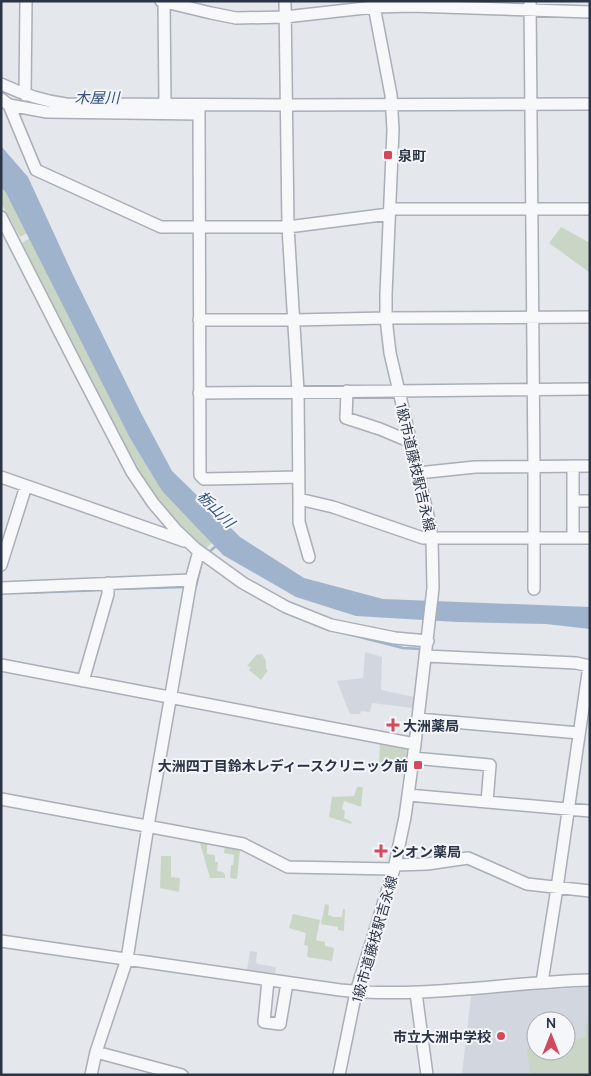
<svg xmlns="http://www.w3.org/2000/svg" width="591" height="1076" viewBox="0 0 591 1076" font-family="Manrope,'Noto Sans JP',sans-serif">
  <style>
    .built { fill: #d2d6de; fill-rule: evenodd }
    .green { fill: #c9d6c5 }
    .water { fill: #9fb4cc }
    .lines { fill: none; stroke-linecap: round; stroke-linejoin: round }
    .stream { stroke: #9fb4cc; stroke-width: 2.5 }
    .minor-casing { stroke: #a9aeb7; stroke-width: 14 }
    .minor { stroke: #f7f8fa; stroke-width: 11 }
    .poi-dot { fill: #d1495b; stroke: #f4f6f9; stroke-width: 2 }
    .labels { text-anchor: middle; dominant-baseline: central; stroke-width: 4; stroke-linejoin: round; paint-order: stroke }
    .poi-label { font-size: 14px; font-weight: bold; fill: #2b3445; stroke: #f4f6f9; text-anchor: start }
    .street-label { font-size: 14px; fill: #2b3445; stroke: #f4f6f9 }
    .water-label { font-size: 15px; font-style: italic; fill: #34527a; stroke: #f4f6f9 }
  </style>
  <rect width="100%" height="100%" fill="#e4e7ec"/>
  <!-- built -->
  <path class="built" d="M365,652L382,657L381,690L414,697L413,708L372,703L370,712L361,711L360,714H350L337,681L363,678Z
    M250,951L257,952L256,963L258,964L276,967L275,974L247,970Z
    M590,987V1075H462V1074L471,996L520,991ZM536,1021H566V1051H536Z"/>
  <!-- green -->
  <path class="green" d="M1,187L6,193L27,233L20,237L1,203Z
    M561,227L590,243V270L589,272L549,243Z
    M30,238L72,323L162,491L212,543L205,549L172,517L139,475L22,243Z
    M262,654L266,661V669L268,670L261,680L249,670L251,667L247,666L256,655Z
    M380,742L407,747L404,768H379Z
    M357,787H363L361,807L344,801L342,809L345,811L344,818L352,822L351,824L329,817L332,797L354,796Z
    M200,843L207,844V854L215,855V862H218L217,871L223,872L225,875V878H210Z
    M225,847L240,849L237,879L230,878L231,865H233L234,855L224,853Z
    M161,856H171V877L180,878L179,892L160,888Z
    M325,904L329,905L328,915L332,916V917H342L343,909H345L344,931L338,930V927L321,924Z
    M293,914L320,920L316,940L325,942V946L334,948L332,961L307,957L308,946L304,945L306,933L289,928Z
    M590,1023V1075H530L527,1048L536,1046V1051H566V1041L586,1037L585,1024Z"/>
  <!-- water -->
  <path class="water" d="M1,146L28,177L73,275L141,413L172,471L240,537L304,578L383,599L590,607V629L546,624L457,622L356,616L296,597L223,555L162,491L130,438L6,193L1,187Z"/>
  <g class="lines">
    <!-- stream -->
    <path class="stream" d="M209,552L216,546
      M194,587L196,586L202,561
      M110,589L186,587
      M20,593L105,590
      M340,632L403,648L421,649"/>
    <defs>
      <path id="minor" d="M161,1L211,13L236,18L285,17L374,7L412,6L590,12
        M285,1L288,227L298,391L299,499L333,507L423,538H590
        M530,1L534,467V589
        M164,2L165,104
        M1,84C22,94 43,101 66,104L286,105L590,104
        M25,95L26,1
        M1,99L9,105L36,170L161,227H288L389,214
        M9,105L47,112L199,114
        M199,105L200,475L204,479L298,477
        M390,209H590
        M1,217L79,370L132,472L153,503L176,530L196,549L243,583L286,607L331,625L395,638L428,641
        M199,320H294L386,318L590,317
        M347,391L346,418L380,429L411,442
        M199,393L590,389
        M573,466V538
        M418,473L475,467L590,466
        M1,477L184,541
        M299,499V522L309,557
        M573,501H590
        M1,565L26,486
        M1,588L191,580
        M426,656L576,663L590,666
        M1,665L415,744
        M83,681L108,594V583
        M418,719L579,733
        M413,758L490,765L487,802
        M408,795L590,811
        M1,799L243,844L288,867L394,869
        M395,865L427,864L468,858L527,884L590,891
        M1,941L340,990C423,999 507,982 590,980
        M268,980L264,1022L280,1024L287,983
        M542,982L557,888L589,666
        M416,993L427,1075
        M96,1052L182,1075
        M91,1075L96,1052L127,959L148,826L191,580L199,551
        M339,1075L356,992L394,869L405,817L415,744L433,588L432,538L429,520L390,353L386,318V294L393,130L391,95L373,1"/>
    </defs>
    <!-- minor casing -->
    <use href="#minor" class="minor-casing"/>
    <!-- minor -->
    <use href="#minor" class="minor"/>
  </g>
  <!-- markers -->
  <g class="poi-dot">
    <rect x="383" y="150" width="10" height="10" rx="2.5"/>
    <path d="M390.5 717.5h5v5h5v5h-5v5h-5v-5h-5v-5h5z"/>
    <rect x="413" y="760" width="10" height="10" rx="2.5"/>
    <path d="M378.5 843.5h5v5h5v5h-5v5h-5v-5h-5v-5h5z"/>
    <circle cx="501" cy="1036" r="5"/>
  </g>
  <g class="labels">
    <!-- poi labels -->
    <g class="poi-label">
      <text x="398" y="155">泉町</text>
      <text x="403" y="725">大洲薬局</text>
      <text x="408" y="765" text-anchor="end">大洲四丁目鈴木レディースクリニック前</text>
      <text x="391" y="851">シオン薬局</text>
      <text x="491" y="1036" text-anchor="end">市立大洲中学校</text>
    </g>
    <!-- street labels -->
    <g class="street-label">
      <text transform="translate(416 467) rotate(77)">1級市道藤枝駅吉永線</text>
      <text transform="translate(374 939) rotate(-74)">1級市道藤枝駅吉永線</text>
    </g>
    <!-- water labels -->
    <g class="water-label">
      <text x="97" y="97">木屋川</text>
      <text transform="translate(216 509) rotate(45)">栃山川</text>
    </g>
  </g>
  <!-- border -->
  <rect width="591" height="1076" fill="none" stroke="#2b3445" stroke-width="5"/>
  <!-- north arrow -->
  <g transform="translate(551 1036)"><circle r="24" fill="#f4f6f9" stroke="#a4a8b1"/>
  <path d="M0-4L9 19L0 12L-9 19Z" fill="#d1495b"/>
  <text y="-8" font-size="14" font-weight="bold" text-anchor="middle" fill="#2b3445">N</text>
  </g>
</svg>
